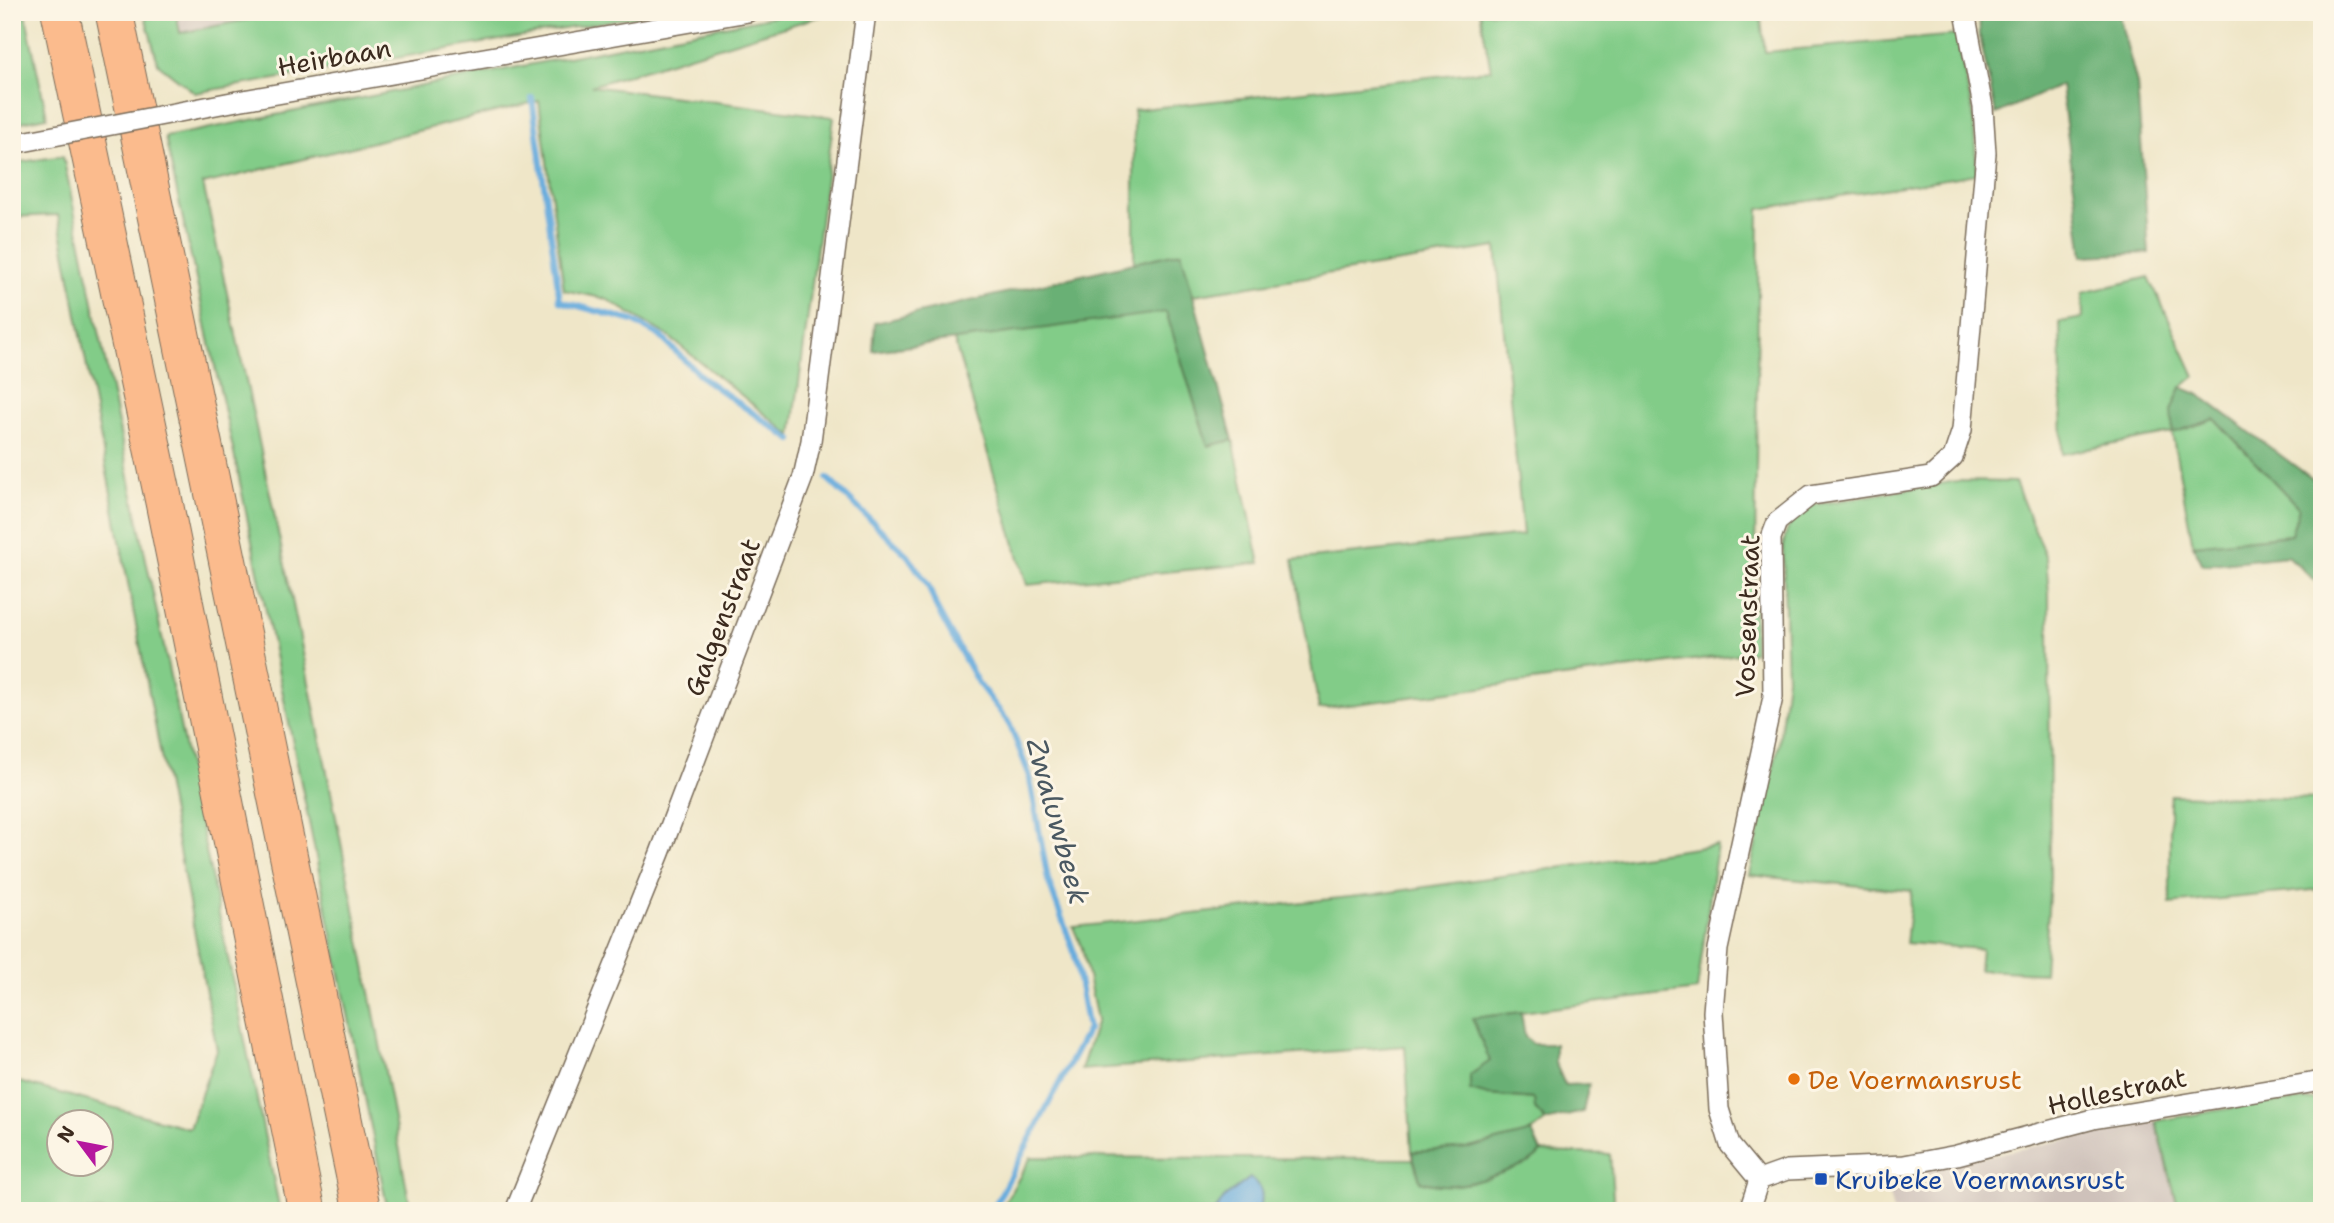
<svg xmlns="http://www.w3.org/2000/svg" width="2334" height="1223" viewBox="0 0 2334 1223" font-family="'Shantell Sans',sans-serif">
  <style>
    .industrial { fill: #cec1ba }
    .green { fill: #82cc88; stroke: #5e7b53; stroke-width: 2; fill-rule: evenodd }
    .forest { fill: #69b074; stroke: #526d49; stroke-width: 2 }
    .water { fill: #67acdd; stroke: #516b7e; stroke-width: 2 }
    .lines { fill: none; stroke-linecap: round; stroke-linejoin: round }
    .stream { stroke: #67acdd; stroke-width: 6 }
    .minor-casing { stroke: #7a6c5a; stroke-width: 22 }
    .motorway-casing { stroke: #7a6c5a; stroke-width: 39 }
    .minor { stroke: #fff; stroke-width: 19 }
    .motorway { stroke: #fbbb8d; stroke-width: 37 }
    .minor-bridge-casing { stroke: #7a6c5a; stroke-width: 22; stroke-linecap: butt }
    .minor-bridge { stroke: #fff; stroke-width: 19 }
    .food-dot { fill: #e8710a; stroke: #fcf5e5; stroke-width: 2.5 }
    .transit-dot { fill: #1a4fb4; stroke: #fcf5e5; stroke-width: 2.5 }
    .labels { text-anchor: middle; dominant-baseline: central; stroke-width: 6; stroke-linejoin: round; paint-order: stroke }
    .street-label { font-size: 26px; fill: #3b2a1e; stroke: #fcf5e5 }
    .food-label { font-size: 26px; fill: #c56008; stroke: #fcf5e5; text-anchor: start }
    .transit-label { font-size: 26px; fill: #164399; stroke: #fcf5e5; text-anchor: start }
    .water-label { font-size: 28px; font-style: italic; fill: #4a5861; stroke: #fcf5e5 }
  </style>
  <rect width="100%" height="100%" fill="#fcf5e5"/>
  <filter id="ink" filterUnits="userSpaceOnUse"><feTurbulence type="fractalNoise" baseFrequency=".0143" numOctaves="2"/><feDisplacementMap in="SourceGraphic" scale="14" xChannelSelector="R" yChannelSelector="G"/><feConvolveMatrix kernelMatrix="1 2 1 2 8 2 1 2 1" color-interpolation-filters="sRGB"/></filter>
  <filter id="wash" filterUnits="userSpaceOnUse"><feTurbulence type="fractalNoise" baseFrequency=".00686" numOctaves="4" result="noise"/><feDisplacementMap in="SourceGraphic" scale="28" xChannelSelector="R" yChannelSelector="G"/><feGaussianBlur stdDeviation="1.57" result="paint"/><feColorMatrix in="noise" values="0 0 0 0 0 0 0 0 0 0 0 0 0 0 0 0 0 1.4 0 .05"/><feComposite in="paint" operator="in"/></filter>
  <g filter="url(#wash)">
    <rect width="100%" height="100%" fill="#efe6c8"/>
    <!-- industrial -->
    <path class="industrial" d="M176,12H287L180,33Z
      M2156,1121L2179,1211H1893L1885,1177Z"/>
    <!-- green -->
    <path class="green" d="M12,12H25L47,117L12,124Z
      M144,12H176L180,33L287,12H661L195,93L158,64Z
      M795,12H834L591,86L834,117L792,436L668,336L606,299L564,290L539,101L203,184C279,525 348,867 411,1211H388L236,463L165,137Z
      M1480,12H1760L1765,52L1956,35L1973,113L1977,174L1759,209L1754,652L1319,709L1293,560L1523,535L1496,247L1193,295L1181,252L1134,263V110L1491,70Z
      M63,156L280,1211H12V1080L189,1128L217,1050L58,215L12,217V163ZM60,1122H102V1164H60Z
      M2149,277L2195,376L2181,388L2173,433L2215,419L2299,508L2291,535L2193,545L2172,433L2062,454L2060,322L2083,318L2082,293Z
      M1166,311L1208,445L1233,440L1260,563L1027,585L954,340Z
      M1957,481L2015,482L2046,558L2049,594L2050,878L2044,973L1979,970L1981,949L1906,943L1912,891L1749,875L1779,743L1787,678L1783,547C1786,525 1794,515 1813,505Z
      M2170,795L2322,799V889L2170,904Z
      M1717,845L1697,990L1473,1018L1490,1061L1488,1095L1535,1099V1109L1546,1121C1510,1151 1456,1149 1412,1152L1405,1046L1081,1070L1097,1020L1082,948L1073,927L1377,894Z
      M2322,1099V1211H2179L2156,1121L2255,1104Z
      M1541,1152L1610,1154L1614,1211H1000L1031,1157L1413,1159L1420,1181C1453,1191 1478,1182 1509,1170C1523,1164 1531,1164 1541,1152Z"/>
    <!-- forest -->
    <path class="forest" d="M1979,12H2118L2137,84L2149,253L2083,256L2061,85L1996,114L1980,37Z
      M1181,252L1233,440L1208,446L1166,312L873,351L875,323Z
      M2181,387L2198,394L2322,486V587L2288,556L2203,565L2193,545L2291,535L2299,508L2215,419L2173,433L2171,411Z
      M1521,1012L1525,1037L1533,1044H1555V1062L1565,1085L1589,1084L1583,1112L1546,1121L1535,1109L1534,1099L1488,1095L1470,1090V1075L1490,1061L1472,1018Z
      M1532,1132L1541,1152C1531,1164 1524,1164 1509,1170C1478,1182 1453,1191 1420,1181L1412,1152L1469,1148Z"/>
    <!-- water -->
    <path class="water" d="M1250,1178C1264,1188 1263,1195 1260,1211H1215L1225,1197Z"/>
    <g class="lines">
      <!-- stream -->
      <path class="stream" d="M532,98L560,301L633,321L660,336L704,379L792,440
        M827,478L908,556L928,585L937,609L978,683L1009,723L1029,774L1048,880L1074,952L1088,1029L992,1211"/>
    </g>
  </g>
  <g filter="url(#ink)">
    <g class="lines">
      <defs>
        <path id="minor" d="M237,101L748,12
          M1759,1180L1730,1145L1719,1109L1713,1012L1718,949L1773,697L1771,538L1777,522L1811,495L1931,477L1953,457L1962,430L1986,153L1983,107L1965,12
          M1759,1180L1787,1170L1904,1165L1957,1155L2093,1119L2322,1081
          M515,1211L660,853L803,477L811,441L866,12
          M1749,1211L1759,1180"/>
        <path id="motorway" d="M60,12L164,502L307,1211
          M114,12L362,1211"/>
      </defs>
      <!-- minor casing -->
      <use href="#minor" class="minor-casing"/>
      <!-- motorway casing -->
      <use href="#motorway" class="motorway-casing"/>
      <!-- minor -->
      <use href="#minor" class="minor"/>
      <!-- motorway -->
      <use href="#motorway" class="motorway"/>
      <defs>
        <path id="minor-bridge" d="M12,144L237,101"/>
      </defs>
      <!-- minor-bridge casing -->
      <use href="#minor-bridge" class="minor-bridge-casing"/>
      <!-- minor-bridge -->
      <use href="#minor-bridge" class="minor-bridge"/>
    </g>
  </g>
  <!-- markers -->
  <circle class="food-dot" cx="1794" cy="1079" r="7"/>
  <rect class="transit-dot" x="1814" y="1172" width="14" height="14" rx="3.5"/>
  <g class="labels">
    <!-- street labels -->
    <g class="street-label">
      <text transform="translate(334 57) rotate(-10)">Heirbaan</text>
      <text transform="translate(1747 616) rotate(-88)">Vossenstraat</text>
      <text transform="translate(722 617) rotate(-69)">Galgenstraat</text>
      <text transform="translate(2117 1091) rotate(-12)">Hollestraat</text>
    </g>
    <!-- food labels -->
    <g class="food-label">
      <text x="1808" y="1079">De Voermansrust</text>
    </g>
    <!-- transit labels -->
    <g class="transit-label">
      <text x="1835" y="1179">Kruibeke Voermansrust</text>
    </g>
    <!-- water labels -->
    <g class="water-label">
      <text transform="translate(1058 821) rotate(75)">Zwaluwbeek</text>
    </g>
  </g>
  <!-- margin -->
  <rect width="2334" height="1223" fill="none" stroke="#fcf5e5" stroke-width="42"/>
  <!-- north arrow -->
  <g transform="translate(80 1143) rotate(302)"><circle r="33" fill="#fcf5e5" stroke="#afa495" stroke-width="2"/>
  <path d="M0-5L12 26L0 18L-12 26Z" fill="#b5179e"/>
  <text y="-10" font-size="19" font-weight="bold" text-anchor="middle" fill="#3b2a1e">N</text>
  </g>
</svg>
